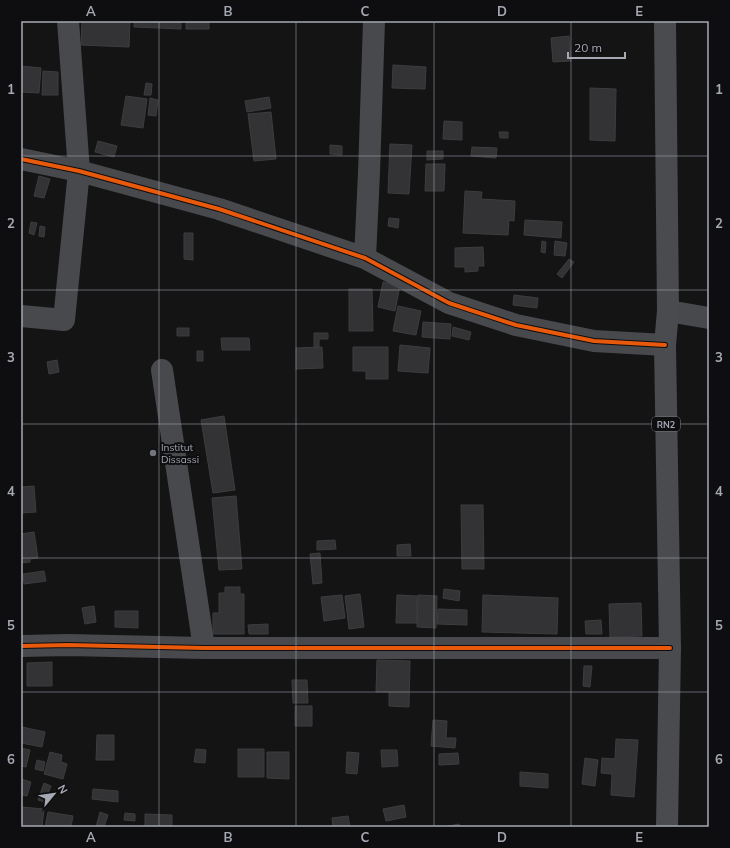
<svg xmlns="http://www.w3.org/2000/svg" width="730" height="848" viewBox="0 0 730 848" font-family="Mulish,sans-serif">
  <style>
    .building { fill: #333335; stroke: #3d3d40 }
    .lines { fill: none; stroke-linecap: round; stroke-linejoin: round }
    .minor { stroke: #48494c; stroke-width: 22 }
    .highway { stroke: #4a4b4e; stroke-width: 22 }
    .cycleway-casing { stroke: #0e0e10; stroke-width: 6 }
    .cycleway { stroke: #e8590c; stroke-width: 4 }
    .grid { fill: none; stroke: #a6a9b4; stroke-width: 1; stroke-opacity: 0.55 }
    .poi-dot { fill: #73757c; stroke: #0e0e10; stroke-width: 1.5 }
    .labels { text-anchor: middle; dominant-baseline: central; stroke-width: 4; stroke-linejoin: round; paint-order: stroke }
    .shield { fill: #0e0e10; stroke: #787a83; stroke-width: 1 }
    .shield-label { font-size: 9px; font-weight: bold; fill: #a6a9b4 }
    .poi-label { font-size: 10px; fill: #a6a9b4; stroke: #0e0e10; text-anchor: start }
    .neatline { fill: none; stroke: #a6a9b4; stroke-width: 1.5 }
    .grid-label { font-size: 13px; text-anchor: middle; font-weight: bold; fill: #a6a9b4 }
  </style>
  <rect width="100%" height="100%" fill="#141414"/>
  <!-- building -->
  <path class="building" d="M82,21H130L129,47L81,45Z
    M134,21H181V29L134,27Z
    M186,21H209V29H186Z
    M569,36L571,61L553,62L551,38Z
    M393,65L426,67L425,89L392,88Z
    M21,66L41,68L39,93L21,92Z
    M43,71L58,72V95H42Z
    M146,83L152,84L151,95H144Z
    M590,88L616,89L615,141L590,140Z
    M126,96L147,99L143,128L121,125Z
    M269,97L271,108L247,112L245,101Z
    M150,98L158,100L156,116L148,115Z
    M271,112L276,159L254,161L248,114Z
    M444,121L462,122V140L443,139Z
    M499,132H508V138H500Z
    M98,141L117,146L114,157L95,152Z
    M390,144L412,145L409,194L388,193Z
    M330,145L342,146V155L330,154Z
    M472,147L497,148L496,158L471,156Z
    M427,151H443V159L427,160Z
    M426,164H445L444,191H425Z
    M39,176L50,179L44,198L34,196Z
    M465,191L482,192L481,199L515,201L514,221L509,220L508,235L463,233Z
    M389,218L399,219L398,228L388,226Z
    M525,220L562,222L561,238L524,235Z
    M31,222L37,223L34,235L29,233Z
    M40,226L45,227L44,237L39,236Z
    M184,233H193V260L184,259Z
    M542,241L546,242L545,253L541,252Z
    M555,241L567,243L565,256L554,255Z
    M483,247L484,266H478V271L465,272V267H455V248Z
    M569,259L574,262L562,278L557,274Z
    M383,282L400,286L395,311L378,307Z
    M349,289H372L373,331H349Z
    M514,295L538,298L537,308L513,305Z
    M398,306L421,311L416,335L393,331Z
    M423,322L451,324L450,339L422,337Z
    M453,327L471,332L469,340L452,336Z
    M177,328H189V336H177Z
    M314,333H328V339H319V347H314Z
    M221,338H249L250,350H222Z
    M400,345L430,348L428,373L398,371Z
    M322,347L323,368L296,369V348Z
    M353,347H388V379H366V371H353Z
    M197,351H203V361H197Z
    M57,360L59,372L49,374L47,362Z
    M224,416L235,490L213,493L201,420Z
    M34,486L36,512L21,513V487Z
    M236,496L242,569L219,570L212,498Z
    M461,505H483L484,569H462Z
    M34,532L38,558L30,559V562L21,563V534Z
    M335,540L336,549L317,550V541Z
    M410,544L411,556H397V545Z
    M320,553L322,583L313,584L310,554Z
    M44,571L46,581L24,584L23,574Z
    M225,587H240V594H244V634H213V613H219V593H225Z
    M444,589L460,591L459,601L443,598Z
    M360,594L364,627L349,629L345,596Z
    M342,595L345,618L324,621L321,597Z
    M397,595L417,596V623H396Z
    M418,595L437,596L436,628L417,627Z
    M483,595L558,598L557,634L482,632Z
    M641,603L642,636L610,637L609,604Z
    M94,606L96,622L85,624L82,608Z
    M438,609L467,610V625L437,624Z
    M115,611H138V628L115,627Z
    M601,620L602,634H586L585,621Z
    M268,624V634H249L248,625Z
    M377,660L410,661L409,707L389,706V692H376Z
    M52,662V686H27V663Z
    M584,666H592L590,687L583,686Z
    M292,680H307L308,703H293Z
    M295,706H312V726H295Z
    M433,720L447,721L446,738H456L455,748L431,746Z
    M22,727L45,732L42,747L21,743Z
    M97,735H114V760H96Z
    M616,739L638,740L634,797L611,795L612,774L601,773L602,758L615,759Z
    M21,748L30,750L26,767L21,766Z
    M196,749L206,750L205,763L194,762Z
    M238,749H264V777H238Z
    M381,750H397L398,766L382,767Z
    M50,752L62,755L61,762L67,764L63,779L44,774Z
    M267,752H289V779L267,778Z
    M347,752L359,753L357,774L346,773Z
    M458,753L459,764L439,765V754Z
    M585,758L598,760L595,786L582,784Z
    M37,760L45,762L43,771L35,769Z
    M520,772L548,774V788L520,786Z
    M21,779L31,782L27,796L22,795L21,799Z
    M44,783L51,786L45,802L38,800Z
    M93,789L118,791V802L92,799Z
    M404,805L406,817L386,821L383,809Z
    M21,807L44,809L42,827H21Z
    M48,812L73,816L71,827H45Z
    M100,812L108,815L104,827H96Z
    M125,813L135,814V821L124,820Z
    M145,814L172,815V827H145Z
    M348,816L350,827H333L332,818Z
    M459,824L460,827H444Z"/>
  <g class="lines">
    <!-- minor -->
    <path class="minor" d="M21,159L79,171L219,209L365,258L449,303L516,325L594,341L665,345
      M365,258L369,173L374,21
      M668,311L709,318
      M21,316L64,320L79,171L68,21
      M162,370L204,648
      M21,646L68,645L204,648H670"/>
    <!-- highway -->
    <path class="highway" d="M665,21L668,311L665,345L670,648L667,827"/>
    <defs>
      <path id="cycleway" d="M21,159L79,171L219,209L365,258L449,303L516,325L594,341L665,345
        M21,646L68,645L204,648H670"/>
    </defs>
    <!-- cycleway casing -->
    <use href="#cycleway" class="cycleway-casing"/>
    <!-- cycleway -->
    <use href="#cycleway" class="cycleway"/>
  </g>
  <!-- grid -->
  <path class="grid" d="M159,21V827M296,21V827M434,21V827M571,21V827M21,156H709M21,290H709M21,424H709M21,558H709M21,692H709"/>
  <!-- markers -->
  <circle class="poi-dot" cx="153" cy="453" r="4"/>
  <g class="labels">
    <!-- shield labels -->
    <rect class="shield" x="652" y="417" width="28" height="14" rx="3"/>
    <g class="shield-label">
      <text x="666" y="424">RN2</text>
    </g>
    <!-- poi labels -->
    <g class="poi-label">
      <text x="161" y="447">Institut<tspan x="161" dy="12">Dissassi</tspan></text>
    </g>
  </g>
  <!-- border -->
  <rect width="730" height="848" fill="none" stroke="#0e0e10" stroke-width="44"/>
  <!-- north arrow -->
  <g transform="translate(54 794) rotate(61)" stroke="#0e0e10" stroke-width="3" paint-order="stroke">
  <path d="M0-3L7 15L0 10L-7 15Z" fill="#a6a9b4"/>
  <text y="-6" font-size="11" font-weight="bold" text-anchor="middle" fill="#a6a9b4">N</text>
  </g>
  <!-- scale -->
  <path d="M568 52v6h57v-6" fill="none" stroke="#a6a9b4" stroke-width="2"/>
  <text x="574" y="52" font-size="12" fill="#a6a9b4" stroke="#0e0e10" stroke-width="3" paint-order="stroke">20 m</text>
  <rect x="22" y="22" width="686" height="804" class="neatline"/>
  <g class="grid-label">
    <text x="91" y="16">A</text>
    <text x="228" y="16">B</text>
    <text x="365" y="16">C</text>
    <text x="502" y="16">D</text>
    <text x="639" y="16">E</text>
    <text x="11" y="94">1</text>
    <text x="719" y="94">1</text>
    <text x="11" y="228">2</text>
    <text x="719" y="228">2</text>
    <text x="11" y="362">3</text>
    <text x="719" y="362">3</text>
    <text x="11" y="496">4</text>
    <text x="719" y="496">4</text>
    <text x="11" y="630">5</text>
    <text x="719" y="630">5</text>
    <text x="11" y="764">6</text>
    <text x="719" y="764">6</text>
    <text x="91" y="842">A</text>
    <text x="228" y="842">B</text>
    <text x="365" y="842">C</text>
    <text x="502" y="842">D</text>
    <text x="639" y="842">E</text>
  </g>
</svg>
